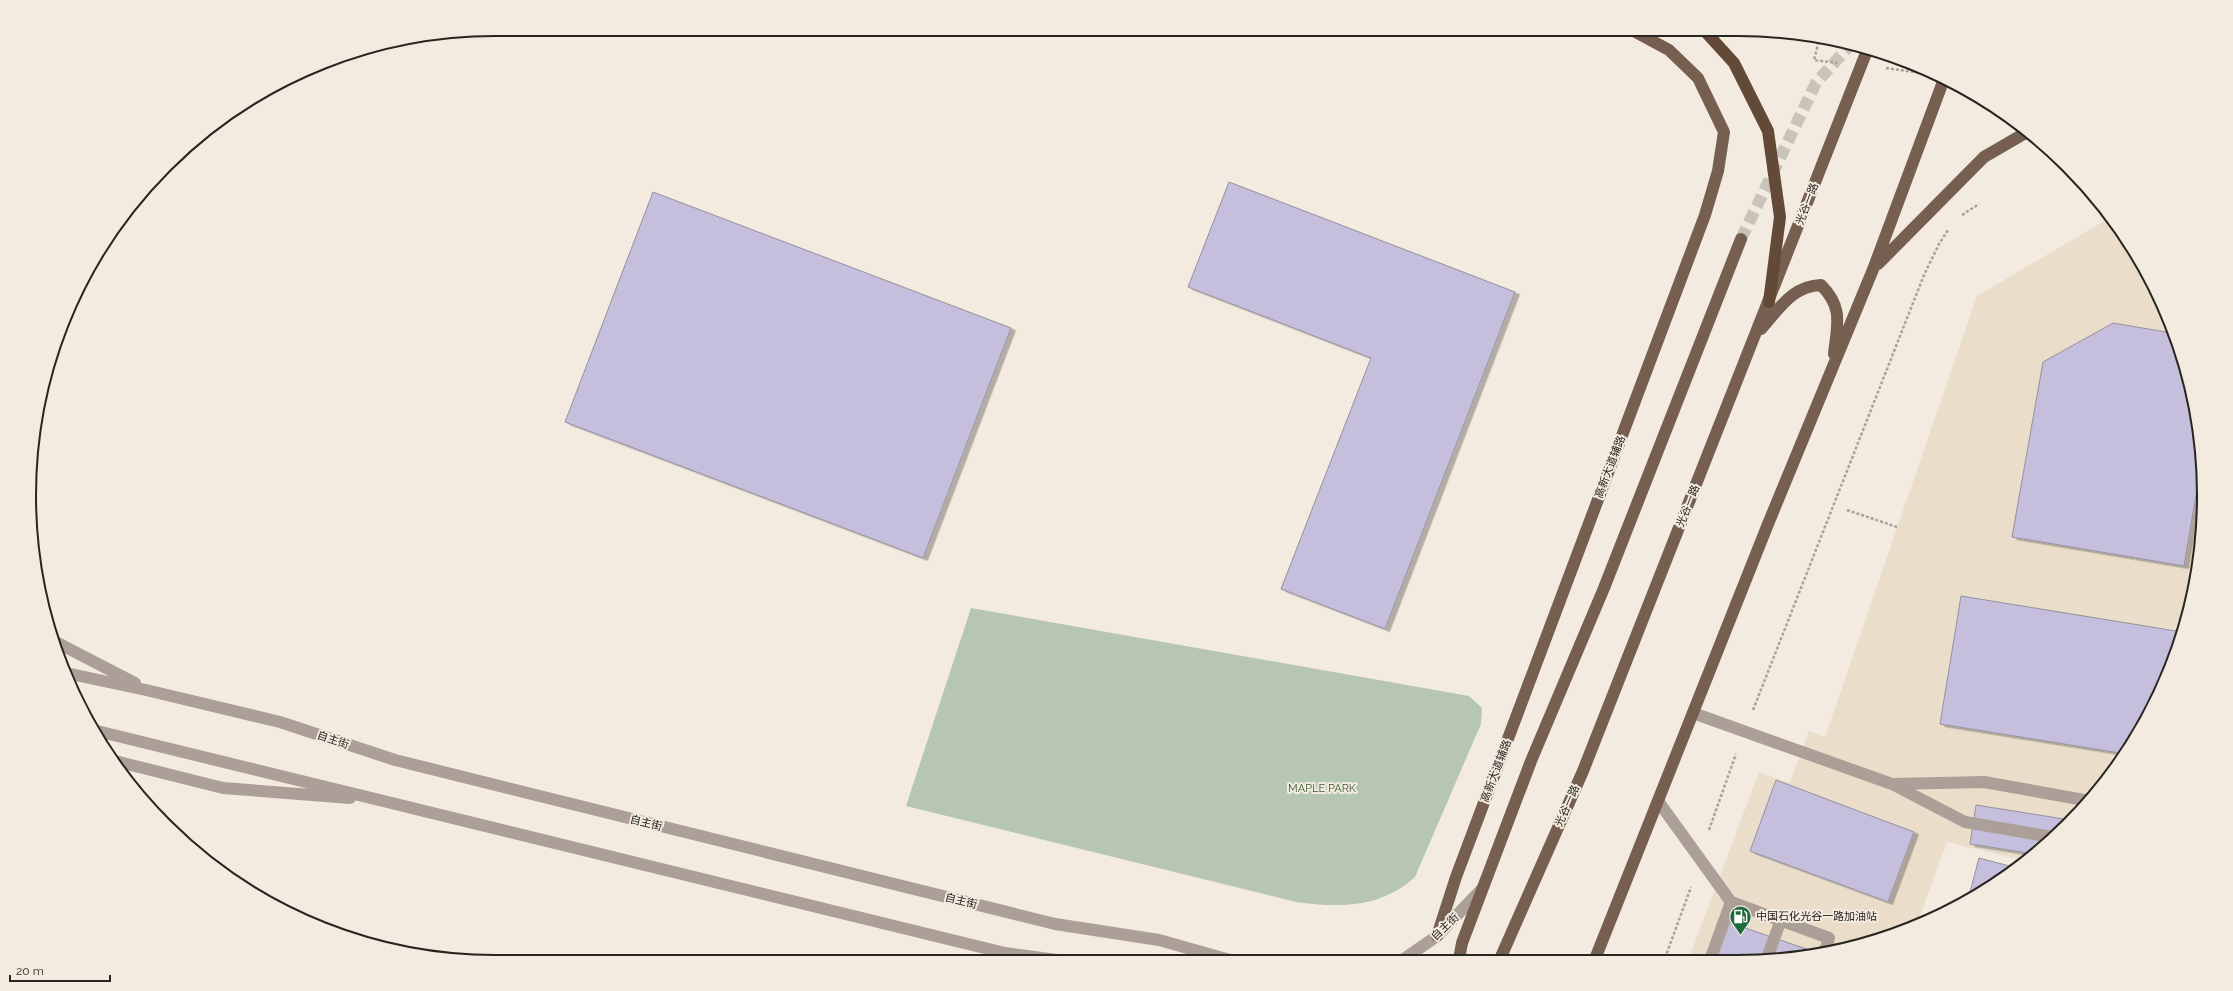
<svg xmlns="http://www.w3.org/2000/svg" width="2233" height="991" viewBox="0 0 2233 991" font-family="Raleway,'Noto Sans SC',sans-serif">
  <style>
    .built { fill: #eadecb }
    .green { fill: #b6c6b3 }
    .building { fill: #c5bedd; stroke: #93919d; filter: url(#shadow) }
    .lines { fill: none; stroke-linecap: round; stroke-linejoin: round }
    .major-tunnel { stroke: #cac3b9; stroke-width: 12; stroke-dasharray: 12 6; stroke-linecap: butt }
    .path { stroke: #a8a298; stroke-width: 2.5; stroke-dasharray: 3 2; stroke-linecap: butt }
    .minor { stroke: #ac9f97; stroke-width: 12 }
    .major { stroke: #765f51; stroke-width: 12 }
    .highway { stroke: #634938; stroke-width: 12 }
    .labels { text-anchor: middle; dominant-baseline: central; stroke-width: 4; stroke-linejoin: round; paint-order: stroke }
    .street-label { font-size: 11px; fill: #282520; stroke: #f3ebdf }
    .park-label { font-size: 11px; fill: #385931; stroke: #f3ebdf }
    .poi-label { font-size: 11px; fill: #282520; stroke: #f3ebdf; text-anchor: start }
    .rim { fill: none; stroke: #282520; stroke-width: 2 }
  </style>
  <defs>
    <filter id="shadow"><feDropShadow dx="4.5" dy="2.5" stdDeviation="0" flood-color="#0004"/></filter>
  </defs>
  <rect width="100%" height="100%" fill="#f3ebdf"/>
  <!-- built -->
  <path class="built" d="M2111,217L2156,289L2188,375L2203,465L2200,557L2179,646L2125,755L2088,803L2026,861L1947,842L1916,927L1799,958H1689L1759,772L1790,783L1809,731L1825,737L1977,296Z"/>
  <!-- green -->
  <path class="green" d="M971,608L1469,696L1482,708L1481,724L1415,877C1381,908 1340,908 1296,902L906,806Z"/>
  <!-- building -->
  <path class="building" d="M1229,182L1515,292L1385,629L1281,589L1371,358L1188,287Z
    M653,192L1011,328L923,558L565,422Z
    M2113,323L2172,333L2188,375L2202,460L2184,566L2012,537L2043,362Z
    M1961,596L2182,632L2179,646L2126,754L1940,724Z
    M1776,780L1914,832L1888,902L1750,851Z
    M1976,805L2070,820L2034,854L1970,844Z
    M1979,858L2017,868L1969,896Z
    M1719,919L1818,953L1799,958H1705Z"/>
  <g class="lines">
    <!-- major-tunnel -->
    <path class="major-tunnel" d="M1741,239L1816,83L1851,44"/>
    <!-- path -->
    <path class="path" d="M1820,37L1814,60L1837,63
      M1886,68L1921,73
      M1962,215L1979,204
      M1847,510L1897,527
      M1753,710L1924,275L1939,244L1948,230
      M1709,830L1736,754
      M1665,958L1691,887"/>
    <!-- minor -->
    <path class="minor" d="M52,640L135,683
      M66,673L146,690L280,722L395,760L1055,924L1159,940L1230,960
      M1693,713L1892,784L1984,782L2090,801
      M93,730L1005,953L1057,960
      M115,761L223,788L350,798
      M1894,785L1965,822L2052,837
      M1658,801L1731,902L1829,938L1825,951
      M1711,958L1731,902
      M1767,958L1781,920
      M1404,959L1437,936L1482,889"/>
    <!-- major -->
    <path class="major" d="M1878,264L1984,157L2027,132
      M1761,329C1780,308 1792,286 1821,285C1844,308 1837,325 1834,354
      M1437,936L1456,877L1705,215L1718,171L1724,132L1698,78L1669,50L1630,29
      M1459,959L1462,943L1531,761L1604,588L1741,239
      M1500,959L1583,771L1868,48
      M1595,959L1768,524L1874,267L1944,79"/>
    <!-- highway -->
    <path class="highway" d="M1703,29L1734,63L1768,131L1780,217L1769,302"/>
  </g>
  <!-- icons -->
  <defs>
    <symbol id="fuel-pin" viewBox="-11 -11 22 30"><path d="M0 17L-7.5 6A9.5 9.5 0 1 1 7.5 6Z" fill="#1d6c3b" stroke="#f3ebdf"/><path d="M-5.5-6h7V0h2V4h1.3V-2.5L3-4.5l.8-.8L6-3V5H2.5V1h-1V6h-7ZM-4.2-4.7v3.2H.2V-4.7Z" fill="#fff"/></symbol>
  </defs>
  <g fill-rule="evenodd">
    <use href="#fuel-pin" x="1728" y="904" width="25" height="34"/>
  </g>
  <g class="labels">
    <!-- street labels -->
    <g class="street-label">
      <text transform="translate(1807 204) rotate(-69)">光谷一路</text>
      <text transform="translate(1610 467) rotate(-69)">高新大道辅路</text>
      <text transform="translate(1688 506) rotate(-68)">光谷一路</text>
      <text transform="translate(333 740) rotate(19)">自主街</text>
      <text transform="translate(1496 771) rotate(-69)">高新大道辅路</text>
      <text transform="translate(1567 806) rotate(-66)">光谷一路</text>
      <text transform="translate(646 823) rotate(14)">自主街</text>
      <text transform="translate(961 901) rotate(14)">自主街</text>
      <text transform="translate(1445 927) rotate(-44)">自主街</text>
    </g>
    <!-- park labels -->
    <g class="park-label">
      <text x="1322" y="788">MAPLE PARK</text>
    </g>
    <!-- poi labels -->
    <g class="poi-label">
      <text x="1756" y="916">中国石化光谷一路加油站</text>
    </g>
  </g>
  <!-- crop -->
  <path d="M0 0H2233V991H0ZM495 36H1738A459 459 0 0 1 2197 495V496A459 459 0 0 1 1738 955H495A459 459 0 0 1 36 496V495A459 459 0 0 1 495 36Z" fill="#f3ebdf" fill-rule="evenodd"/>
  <path class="rim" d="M495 36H1738A459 459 0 0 1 2197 495V496A459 459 0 0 1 1738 955H495A459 459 0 0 1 36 496V495A459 459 0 0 1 495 36Z"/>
  <!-- scale -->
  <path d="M10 975v6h100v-6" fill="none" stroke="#282520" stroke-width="2"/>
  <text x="16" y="975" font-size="12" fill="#282520" stroke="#f3ebdf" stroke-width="3" paint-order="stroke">20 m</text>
</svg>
